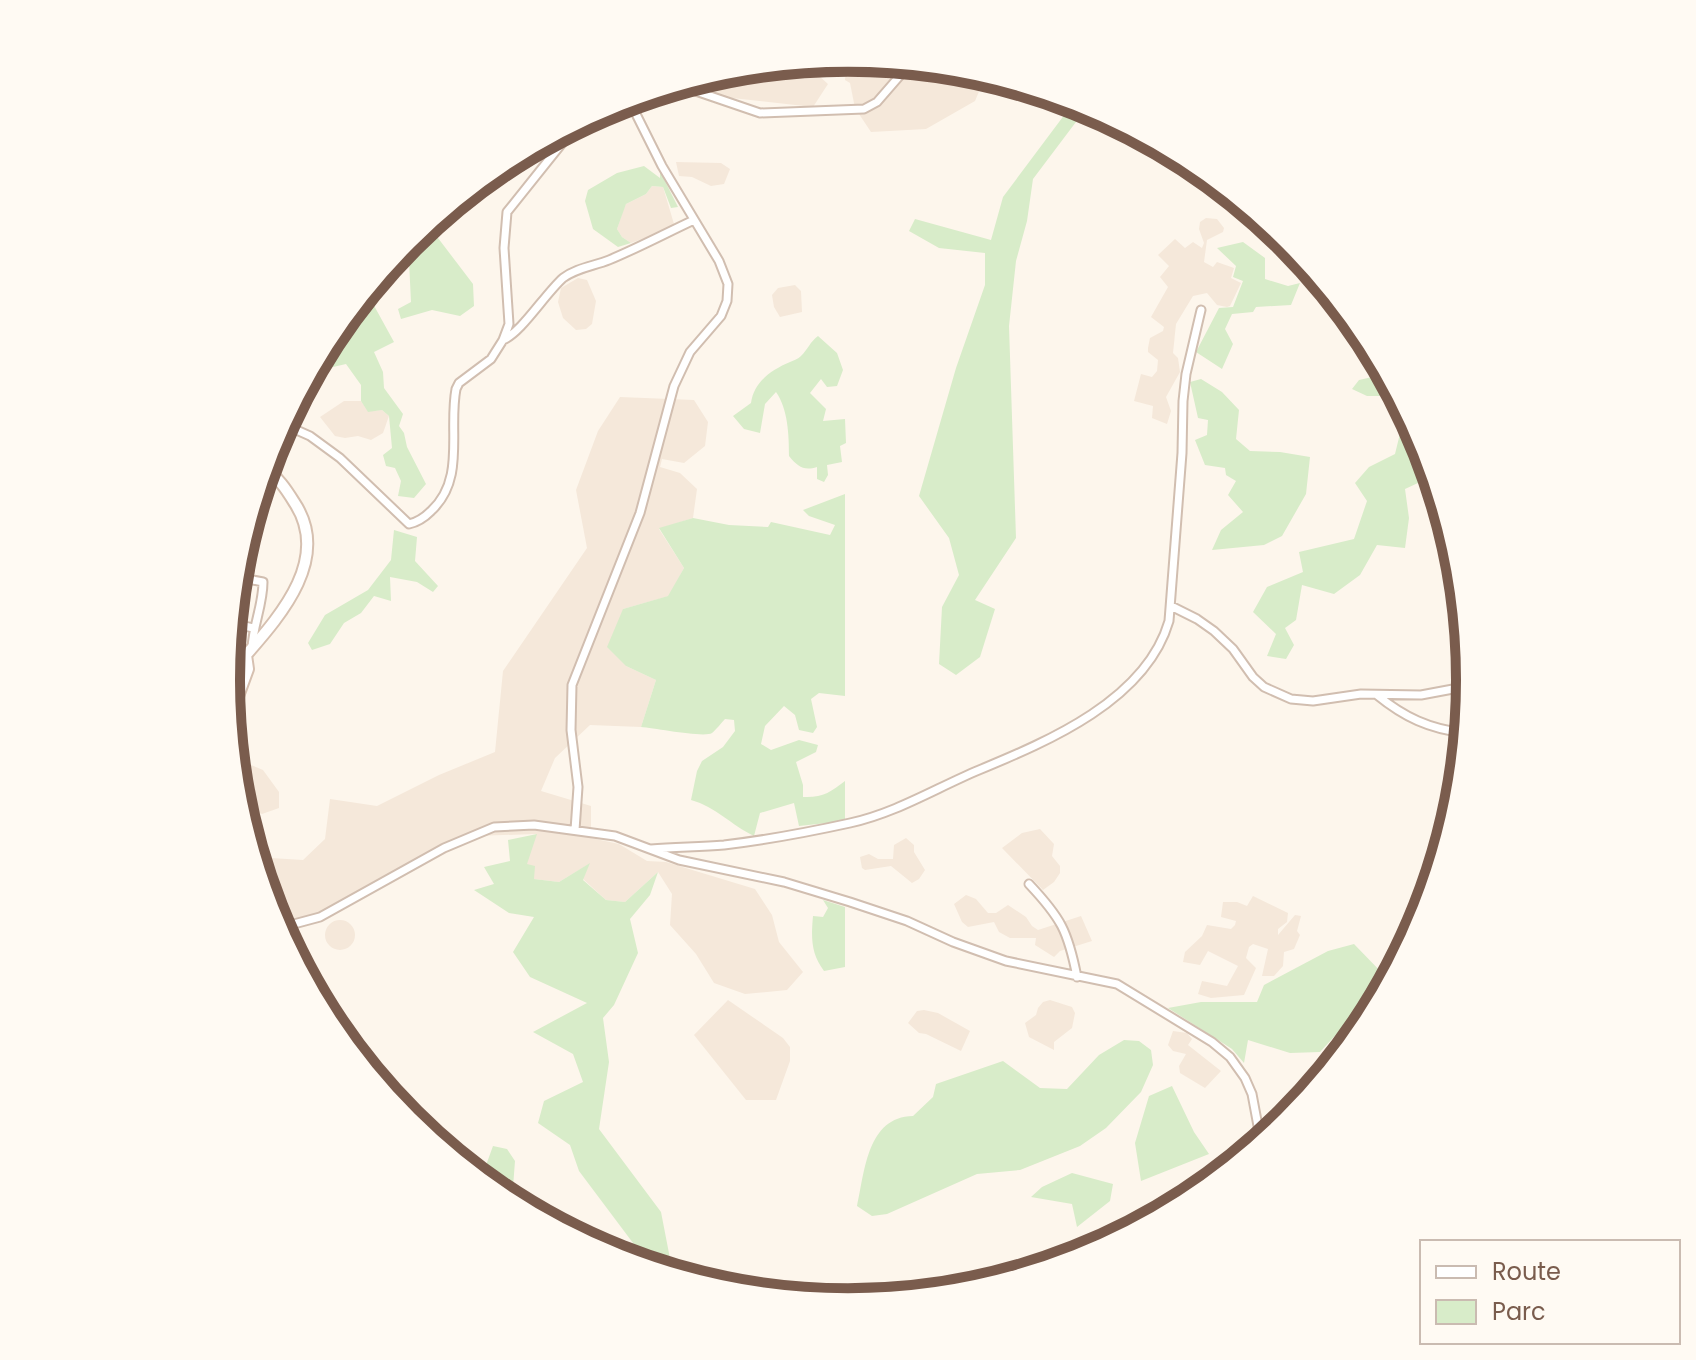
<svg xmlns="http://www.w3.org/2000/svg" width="1696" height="1360" viewBox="0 0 1696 1360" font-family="Poppins,sans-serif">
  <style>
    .residential { fill: #f5e8da }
    .green { fill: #d8ecc9 }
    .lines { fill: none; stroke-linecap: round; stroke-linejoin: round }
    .street-casing { stroke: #d1beb0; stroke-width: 11 }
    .secondary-casing { stroke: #d6c0b0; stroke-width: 14 }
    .street { stroke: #fff; stroke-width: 7 }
    .secondary { stroke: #fff; stroke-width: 10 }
    .rim { fill: none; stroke: #7a5c4d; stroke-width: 10 }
  </style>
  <rect width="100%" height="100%" fill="#fdf6ec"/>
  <!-- residential -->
  <path class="residential" d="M851,58L970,70L986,75L975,101L926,129L871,132L855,108L850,83L845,80L846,70Z
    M781,65L808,66L828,84L813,107L659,90L727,70Z
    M676,162L721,163L730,169L724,184L711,186L692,177L679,176Z
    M652,186L663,187L674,224L670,229L631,243L622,237L617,229L624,208L626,204L646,194Z
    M1206,218L1217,219L1224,228L1223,232L1207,240L1204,262L1213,267L1217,262L1234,268L1231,278L1241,283L1230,306L1227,307L1217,305L1207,293L1193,296L1176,324L1173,353L1178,358L1180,372L1166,397L1171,411L1167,424L1152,418L1153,406L1134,401L1141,374L1152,377L1157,371L1158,360L1148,352V348L1150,338L1163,331L1164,327L1151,317L1168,287L1160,277L1169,266L1158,255L1175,239L1185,248L1193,242L1202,248L1204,243L1199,229L1200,222Z
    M578,278L587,280L596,301L592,324L586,329L576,330L563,318L558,302L561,288Z
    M795,285L801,291L802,312L780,317L774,307L772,295L778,288Z
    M620,397L694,400L708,422L705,446L684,463L662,459L660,467L680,473L697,489L693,518L659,529L684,568L669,596L623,609L626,666L656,680L641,727L590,725L555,758L541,791L591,806V838L619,844L647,861L666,862L755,889L772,915L779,942L803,972L787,990L745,994L714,983L696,954L670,925L672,894L658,872L625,902L606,900L583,879L589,864L559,882L534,879L526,865L536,834L475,836L406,870L334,909L277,925L255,857L303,860L325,839L330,799L377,806L439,775L495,752L503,671L587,548L576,490L598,431Z
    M344,401H361L368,411L382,410L389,416L383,433L371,440L358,436L345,438L335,436L320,417Z
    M251,765L263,770L279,792V808L262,814L253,811L238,792L240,779Z
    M1040,829L1054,844L1052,856L1060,866V873L1054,882L1043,890L1002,848L1022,833Z
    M906,838L914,845V852L925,870L919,879L912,883L891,866L865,870L862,868L860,857L869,854L878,859H893L894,845Z
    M966,895L976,899L988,913H996L1008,905L1026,917L1032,926L1038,930L1081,916L1092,941L1060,951L1054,957L1035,945L1036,938H1010L999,932L994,922L968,927L962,922L954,904Z
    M1253,896L1288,913L1287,922L1278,929V935L1295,915L1301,916L1297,931L1300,935L1294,949L1284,952L1283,966L1274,976H1262L1268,949L1253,944L1249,947L1246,958L1256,968L1244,995L1211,998L1198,994L1202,981L1227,986L1238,966L1208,951L1200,965L1183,962L1185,952L1202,936L1207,925L1231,929L1235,925L1236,921L1221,917L1223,902H1237L1247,906Z
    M325 935a15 15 0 1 1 30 0a15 15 0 1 1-30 0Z
    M728,1000L783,1038L790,1047V1061L776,1100H746L694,1035Z
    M1050,1000L1072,1007L1075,1013L1072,1028L1054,1042V1050L1029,1037L1025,1023L1036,1015L1038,1008L1043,1002Z
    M924,1010L938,1013L970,1031L961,1051L926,1034L919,1033L908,1023L917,1011Z
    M1173,1031L1187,1033L1192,1039L1188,1045L1221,1071L1205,1088L1180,1073L1179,1066L1186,1054L1173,1051L1168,1045Z"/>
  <!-- green -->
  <path class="green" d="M1074,102L1090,108L1085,110L1033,179L1027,221L1016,261L1009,326L1016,538L975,600L995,609L980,657L956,675L939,664L942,607L959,575L949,538L919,496L956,368L985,285V253L939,248L909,231L915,219L991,240L1003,197Z
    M644,166L660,178V171L678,207L671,208L663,187L652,186L646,194L626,204L617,229L622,237L631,243L618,247L593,229L585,201L588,190L617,173Z
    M425,226L438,238L473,284L474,306L460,316L432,310L401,319L398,309L411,302L408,240Z
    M1243,242L1265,258V279L1288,286L1300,283L1291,305L1256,307L1253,312L1232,314L1225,329L1233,344L1222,369L1196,352L1219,308L1233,307L1243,281L1233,277L1236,266L1217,248Z
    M366,291L394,342L374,352L383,372L384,388L403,414L399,426L404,433L407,447L426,484L414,498L398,496L401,481L395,468L386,466L383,455L392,448L389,416L382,410L368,412L361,401V385L346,364L333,367L326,344Z
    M818,336L837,353L843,370L837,386L827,387L821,379L810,393L826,409L823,421L845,419L846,443L840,446L842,462L827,465L828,475L824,482L817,479V467C804,471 798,467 789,456C789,435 788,409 776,392L765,404L760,433L744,429L733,416L751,403C754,382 771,370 790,362C794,360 798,359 801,356C808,349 810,342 818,336Z
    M1384,371L1423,442L1428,459L1422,463L1418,483L1405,489L1409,518L1405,548L1377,545L1360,575L1334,594L1302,585L1296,620L1285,628L1294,645L1286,659L1267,656L1276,634L1253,612L1267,587L1303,572L1299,552L1354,539L1367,501L1355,483L1369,467L1395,454L1405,413L1384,396H1367L1352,389L1359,380L1381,375Z
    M1201,379L1222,392L1239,410L1236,439L1250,451L1280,452L1310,457L1306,494L1282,536L1264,545L1212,550L1221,530L1243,512L1228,495L1236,481L1226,475L1225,468L1205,465L1195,440L1207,435L1208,420L1198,418L1190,382Z
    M845,494V696L819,693L811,699L817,727L813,733L799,730L795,715L784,706L765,726L761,744L771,750L799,740L818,745L816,752L796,762L803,785V797C822,798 831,792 845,781V821L799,826L794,803L760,813L754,836C731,825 716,807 691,800L697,771L702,761L723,747L735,731L734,720L725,719C721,723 716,730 712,733C704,738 655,728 641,727L656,680L626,666L607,647L623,609L668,596L684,568L659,528L693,518L729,525L768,527L771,522L830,535L835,525L809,516L803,510Z
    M394,530L417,537L415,561L438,586L433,592L417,582L390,577L391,601L374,596L361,613L344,623L330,644L312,650L308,643L325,615L368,590L391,560Z
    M537,834L527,864L535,866L534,879L559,882L590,863L583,880L606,900L625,902L658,872L650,895L630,919L638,953L614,1005L603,1018L609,1062L599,1129L661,1212L673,1274L651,1267L579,1171L570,1145L538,1123L544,1101L583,1082L573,1054L533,1032L587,1003L530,977L513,952L534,917L509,913L474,890L494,884L484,867L510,861L508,840Z
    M823,900L845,907V967L824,971C811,954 811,938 813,916L823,917L828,908Z
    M1354,944L1384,975L1355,1014L1320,1052L1290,1053L1248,1040L1244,1063L1232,1049L1168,1008L1201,1002H1257L1264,985L1328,951Z
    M1124,1040L1139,1041L1151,1050L1153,1065L1141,1092L1106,1128L1080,1146L1020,1170L977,1174L887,1214L872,1216L857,1206C865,1171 867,1117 913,1116L933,1097L936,1084L1003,1061L1040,1088L1067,1089L1099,1055Z
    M1172,1086L1194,1132L1209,1154L1141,1181L1135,1143L1149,1096Z
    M493,1146L507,1149L515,1161L513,1187C499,1196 493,1189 481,1179Z
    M1072,1173L1113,1184L1110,1201L1077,1227L1072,1204L1031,1197L1042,1187Z"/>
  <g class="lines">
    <defs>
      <path id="street" d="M678,85L760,113L864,109L877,102L910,64
        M539,143L552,154
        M503,340C521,333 545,294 563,278C576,268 594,266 609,260C638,248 666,233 694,220
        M283,424L310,436L340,458L409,524C418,522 424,518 431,511C466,479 448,430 456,389L459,383L491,359L503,340L509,324L504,248L507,212L579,122
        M238,562L243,566L248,579L263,582C263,605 253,625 252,648
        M1171,606L1197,619L1214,631L1233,649L1253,677L1264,687L1291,699L1313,701L1361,694L1421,695L1469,686
        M232,623L253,628
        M1377,695C1404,717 1429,729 1465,733
        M575,830L578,787L571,730L572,685L640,513L674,386L690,352L721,316L727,301L728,284L719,261L662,166L629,100
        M651,849C675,847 700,847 724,845C766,840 809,832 850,823C896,813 936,788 979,770C1049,741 1146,700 1169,621L1182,453L1183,401L1186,374L1201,310
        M1029,884C1061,918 1068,931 1077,977
        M279,928L320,917L444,848L494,827L534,825L615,836L679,860L784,882L850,902L907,921L953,942L1006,961L1117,984L1212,1042L1230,1057L1245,1078L1252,1094L1261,1142"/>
      <path id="secondary" d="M230,718L248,669L246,655C283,613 331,557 294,502C286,489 278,477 265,469"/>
    </defs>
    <!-- street casing -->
    <use href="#street" class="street-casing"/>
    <!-- secondary casing -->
    <use href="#secondary" class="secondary-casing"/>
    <!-- street -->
    <use href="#street" class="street"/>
    <!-- secondary -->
    <use href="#secondary" class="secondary"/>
  </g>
  <!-- crop -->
  <path d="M0 0H1696V1360H0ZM240 680a608 608 0 1 1 1216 0a608 608 0 1 1-1216 0Z" fill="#fffaf3" fill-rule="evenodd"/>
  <path class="rim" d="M240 680a608 608 0 1 1 1216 0a608 608 0 1 1-1216 0Z"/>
  <!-- legend -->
  <rect x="1420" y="1240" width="260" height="104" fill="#fffaf3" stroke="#cabbb1" stroke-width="2"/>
  <rect x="1436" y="1266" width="40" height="12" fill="#ffffff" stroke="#cabbb1" stroke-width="2"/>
  <text x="1492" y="1280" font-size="24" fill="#7a5c4d">Route</text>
  <rect x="1436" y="1300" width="40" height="24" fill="#d8ecc9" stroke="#cabbb1" stroke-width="2"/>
  <text x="1492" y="1320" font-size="24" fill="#7a5c4d">Parc</text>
</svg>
